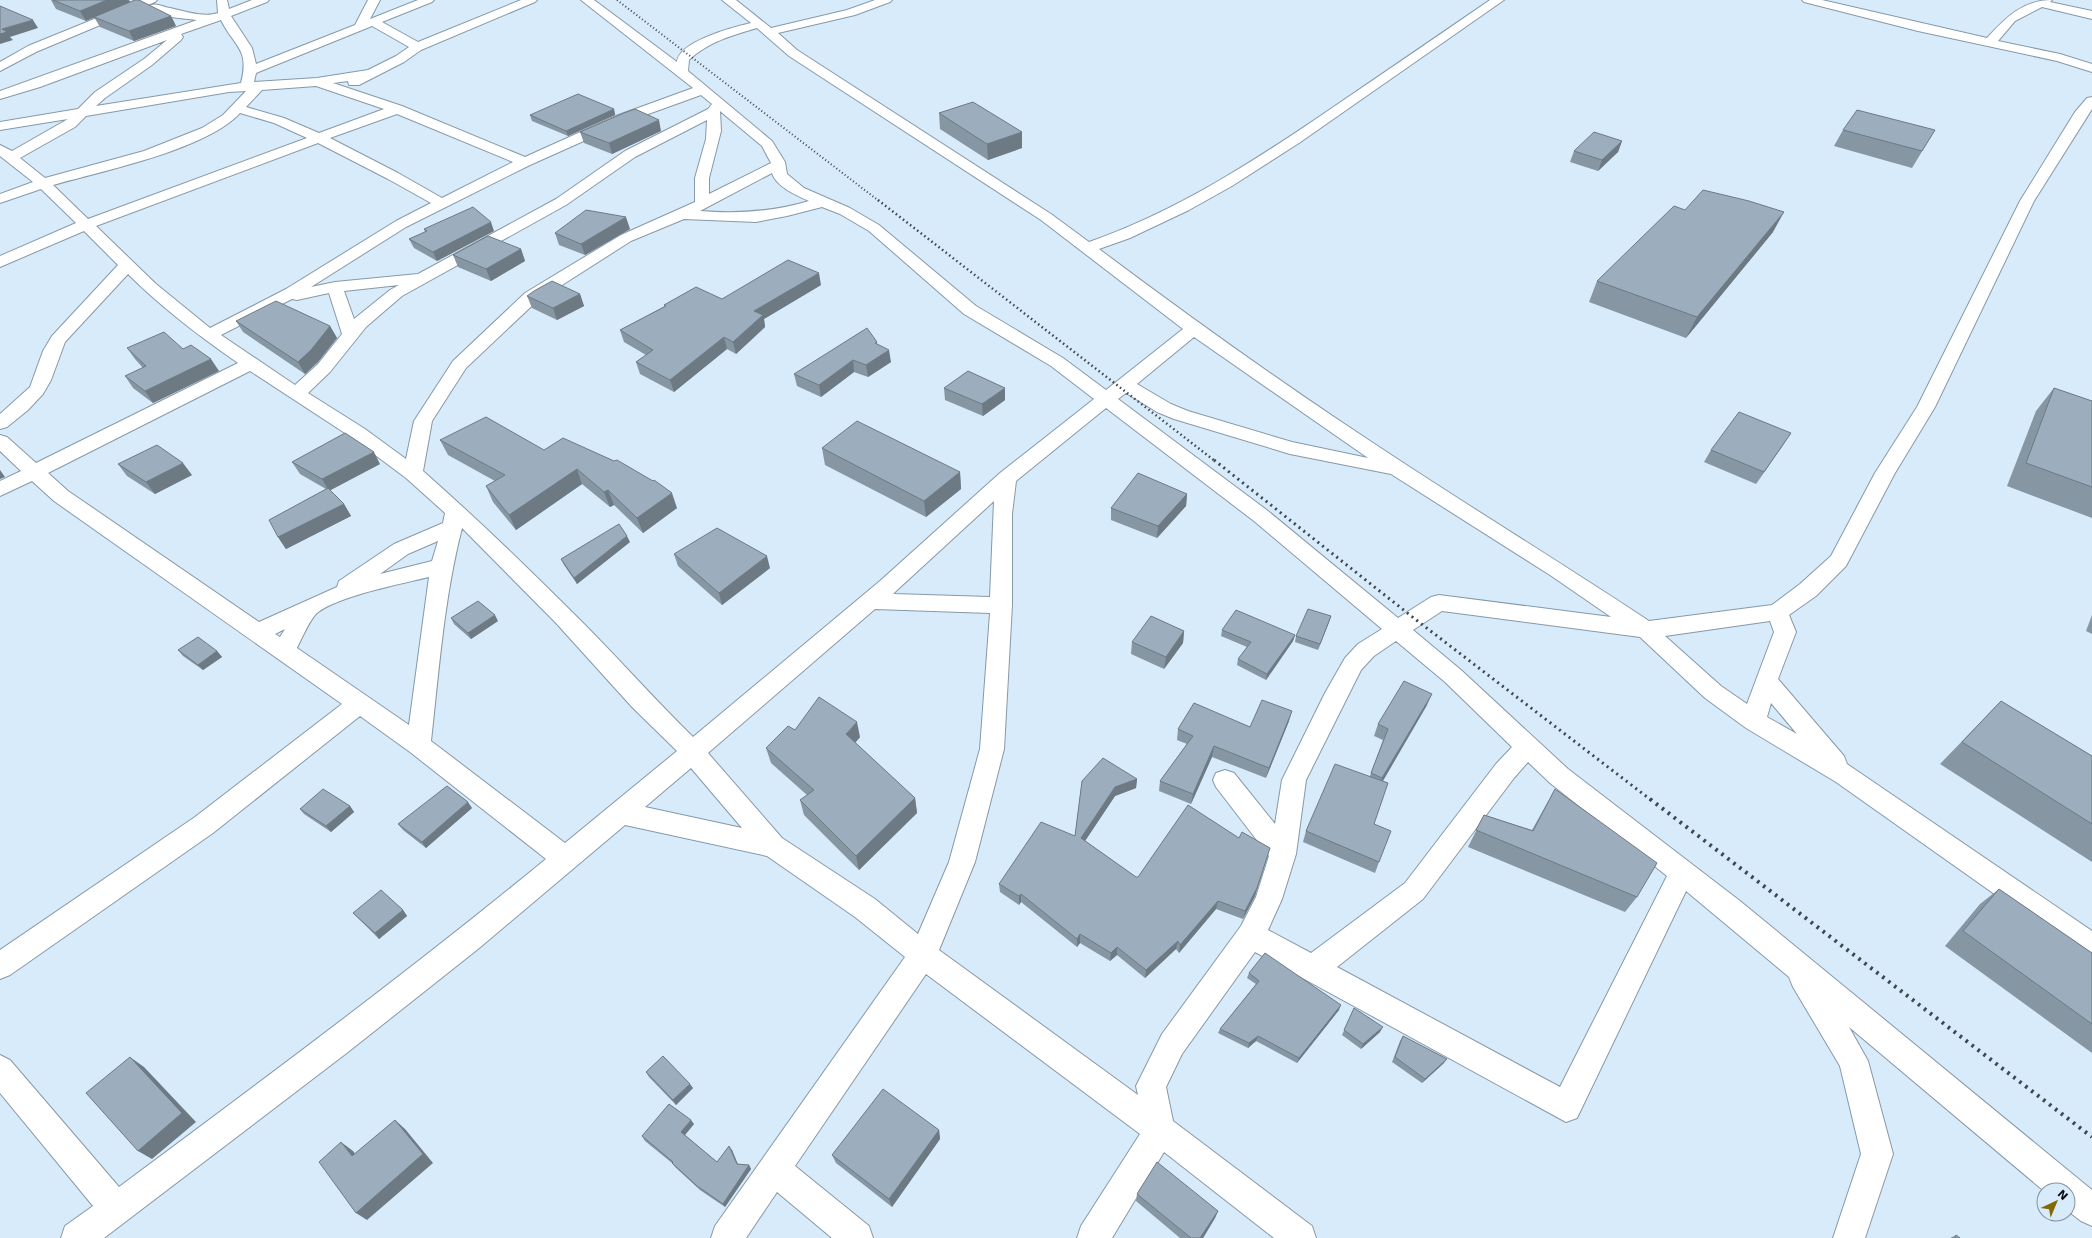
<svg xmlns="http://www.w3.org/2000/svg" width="2092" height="1238" viewBox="0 0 2092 1238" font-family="'DejaVu Sans',sans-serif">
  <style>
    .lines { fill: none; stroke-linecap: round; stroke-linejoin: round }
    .minor-casing { stroke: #8699a7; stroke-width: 2 }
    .minor { fill: #fff; fill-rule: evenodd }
    .rail-far3 { stroke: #3d474e; stroke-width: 2; stroke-dasharray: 1 2.5; stroke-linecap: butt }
    .rail-far2 { stroke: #3d474e; stroke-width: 2.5; stroke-dasharray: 1.5 3; stroke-linecap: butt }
    .rail-far1 { stroke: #3d474e; stroke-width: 3; stroke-dasharray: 2 4; stroke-linecap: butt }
    .rail { stroke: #3d474e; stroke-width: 4; stroke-dasharray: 2.5 5; stroke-linecap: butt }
    .wall { fill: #8696a3 }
    .shaded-wall { fill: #6d7a84 }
    .building { fill: #9caebd; stroke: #6d7a84 }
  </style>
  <rect width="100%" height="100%" fill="#d8ebfb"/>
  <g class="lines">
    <defs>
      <path id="minor" d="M141,0H157L155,2L36,52L0,71V62L28,46Z
        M217,0H227L229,9L252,0H269L267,2L231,16L252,48L256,64L355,25L368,0H380L370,19L418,0H434L432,2L382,22L418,42L521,0H537L535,2L421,50L404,62L359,85H349L348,81L333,83L402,106L525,157L616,116L693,88L581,0H594L677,62C679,41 734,27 751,23L722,0H736L771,28L847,10L875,0H892L890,2L855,15L778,33L797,50L1051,214L1089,242C1178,211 1256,160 1332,108C1385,72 1438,36 1490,0H1504L1299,143L1232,186L1189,210L1130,238L1099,249C1199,324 1300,396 1405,464C1486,517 1569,568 1649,621L1772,605L1800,584L1831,556L1875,473L1917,407L2020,201L2075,112L2087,98L2092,97V109L2034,201L1935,407L1895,473L1846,566L1816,596L1789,615L1796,632L1778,679L1844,756L1847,764L2092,931V960L2082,956L1836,782L1746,728L1705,698L1640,637L1442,611L1413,630L1461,670L1568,769L1740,901L2092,1190V1226L2081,1221L2068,1211V1190L2044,1191L1849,1027L1868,1061L1893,1154L1865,1238H1833L1861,1154L1840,1066L1793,987L1789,977L1686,891L1577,1118L1566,1122L1255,952L1182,1054L1166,1087L1173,1121L1312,1226L1316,1238H1274L1164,1152L1112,1238H1077L1081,1226L1140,1134L926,974L795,1166L869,1226L873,1238H832L777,1192L746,1238H711L715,1226L905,957L855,917L767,856L625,825L478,949L348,1052L104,1238H61L65,1226L93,1206L0,1093V1055L10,1060L119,1187C263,1080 407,973 546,859L410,752L360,716L213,833L10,975L0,979V950L195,817L342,704L54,501L32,481L0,496V481L21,471L0,451V435L7,437L36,463L238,363C199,336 161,307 128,274L65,342L51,380L43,394L28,410L7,427L0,429V414L30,387L43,351L52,336L118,265L84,231L0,267V256L76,223L41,189L0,203V194L33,182L0,156V145L12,151L68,119L0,130V122L78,109L95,92L144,59L167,40L40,87L0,99V91L197,20C184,18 158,18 149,7L151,5C158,3 163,7 170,8C184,11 204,18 218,13ZM221,20C234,47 250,48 241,83L96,106L105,98L152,65L181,40L183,37L181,34ZM372,26L409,47L396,56L368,70L317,78L254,82L256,73ZM757,28L789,56L1041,220L1183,329L1106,390L1063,358L976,306L879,225L850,208L804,188L787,174L785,162L772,141L688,71L689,60C708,42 733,35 757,28ZM316,86L384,109L319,133L284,118L246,107L262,90ZM246,91L223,115L202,128L144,151L45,178L20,158L75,127L86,116L229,92ZM701,95L712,104L708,109L625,151L556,199L418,274L335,282L311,287L406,227L530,165L626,122ZM720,111L762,146L771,163L709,194V178L721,131ZM240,113L274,123L307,138L88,219L53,185C102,171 206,150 240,113ZM397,114L513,162L442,198L398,173L330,138ZM707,120L706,139L695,178V202L621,235L525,293L453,361L414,421L406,459L365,429L308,393L330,372L366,327L402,296L566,205L635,157ZM318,143L388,179L431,203L396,221L286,289L210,328L156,284L96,226ZM772,173C776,187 798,196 809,201C772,212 738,214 700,211ZM822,207L840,214L869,231L964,314L1051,366L1094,399L1000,473L880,581L693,737C651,696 613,652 571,611C523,563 474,516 423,471L432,421L466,368L537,301L631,241L684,219L756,222L787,216ZM399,285L390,290L354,319L344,291ZM329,293L342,334L318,364L295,385L221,335L292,299L297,300ZM1194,337L1368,458L1292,442L1188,411L1171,404L1137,384ZM250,371L351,437L406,478L445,513L443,523L394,544L339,581L337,587L259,622L68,491L48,473ZM1126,393L1157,412L1174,419L1290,454L1391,474L1550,575L1611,617L1439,595L1431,597L1398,618L1268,511L1118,399ZM1106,408L1254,521L1382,629L1358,644L1345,658L1325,693L1282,780L1275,824L1234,773L1225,770L1216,773L1213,780L1216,787L1269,856L1256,897L1241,926L1162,1034L1136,1086L1138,1095L939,950L975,862L1004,749L1012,605V514L1016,481ZM994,501L990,597L893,594L896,591ZM462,528L556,623L632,707L677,751L565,843L431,741C439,670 444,598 462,528ZM438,541L432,561L380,574L408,554ZM429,577L409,725L297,648C301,640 310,619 317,613C338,596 401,584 429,577ZM875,609L990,613L980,749L949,862L918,934L875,899L782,838L708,753ZM1770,621L1774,632L1747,704L1721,686L1665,636ZM285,629L280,637L275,634ZM1396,641L1445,682L1512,747L1496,764L1405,883L1311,953L1268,930L1282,899L1296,854L1306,780L1361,670L1374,656ZM1771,703L1797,734L1767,717ZM1528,762L1550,783L1667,876L1560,1087L1337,967L1423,899L1514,778ZM691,768L742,828L645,807Z
        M1802,0H1822L1987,38C2005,18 2023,0 2052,0L2050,2L2092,11V19L2042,7L2015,21L1998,41L2060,54L2092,64V72L2057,61L1918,31L1804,2Z"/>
    </defs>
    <!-- minor casing -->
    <use href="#minor" class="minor-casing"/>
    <!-- minor -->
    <use href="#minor" class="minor"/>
    <!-- rail-far3 -->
    <path class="rail-far3" d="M617,0L879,201"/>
    <!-- rail-far2 -->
    <path class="rail-far2" d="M878,200L1215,461"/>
    <!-- rail-far1 -->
    <path class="rail-far1" d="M1214,460L1415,619L1651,800"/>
    <!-- rail -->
    <path class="rail" d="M1650,799L2092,1137"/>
  </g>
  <!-- wall -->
  <path class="wall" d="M51,0H129L130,2L171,16L176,26L134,41L100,27L94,17L86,21L56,9Z
    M614,109L615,115L568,136L532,121L530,115Z
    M939,113L1022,148L988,160L940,129Z
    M1843,130H1935L1912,168L1834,146Z
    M661,131L612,154L584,143L580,132Z
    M1622,141L1618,152L1598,171L1570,162L1574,151Z
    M1685,210L1773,232L1686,338L1589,302L1597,281Z
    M424,229L494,231L437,261L414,248L409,239L425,232Z
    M630,229L585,255L559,245L555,233Z
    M521,249L525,261L491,281L458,267L453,255Z
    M821,285L764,319L765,327L736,354L727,349L674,392L640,374L636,362L646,355L624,342L620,330L665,306L664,305L722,299Z
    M580,294L584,306L557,320L532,308L527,296Z
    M236,321L330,326L337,338L318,362L305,374L243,332Z
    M877,342V344L891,362L868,377L854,372L821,397L797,386L794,374Z
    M127,348L183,349L219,371L153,403L133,388L125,376L143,368L135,359Z
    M944,388L1005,400L983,416L945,400Z
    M2054,388L2092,401V518L2007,486L2036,411Z
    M1791,433L1783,445L1756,484L1704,462L1711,450Z
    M440,440L544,450L677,508L643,533L614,505L610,507L582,484L516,530L493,502L486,486L495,481L448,455Z
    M822,448L960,472L961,489L926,517L825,465Z
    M292,462L380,464L330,490L344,504L351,516L286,549L278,537L326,489L300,474Z
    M118,464L192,475L155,494L127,476Z
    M1187,494L1186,506L1157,538L1111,520V508Z
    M630,542L577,584L564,565L561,559Z
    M674,554L770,568L722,605L678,566Z
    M2092,615V634L2086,631Z
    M1331,616L1329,622L1318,650L1295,642L1296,636Z
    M451,618L498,621L471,639L454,624Z
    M1222,630L1295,635L1293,641L1266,680L1237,665L1238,659L1247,647L1221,636Z
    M1184,631L1183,643L1164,669L1131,654L1132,642Z
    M178,650L217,651L222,657L203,670L183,656Z
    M2001,701L2092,756V862L1940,764Z
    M1427,705L1383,781L1374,824L1379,862L1375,873L1303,842L1306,831L1370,776L1383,740L1374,736L1378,724Z
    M1289,721L1266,778L1212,757L1191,804L1159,791L1160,781L1187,744L1177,740L1178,729L1250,727Z
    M795,730L860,737L855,743L915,798L917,813L859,870L804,815L800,800L807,795L771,763L766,748Z
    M1137,779L1136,788L1115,796L1085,841L1136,877H1138L1267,857L1255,896L1243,919L1216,909L1179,953L1176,949L1145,978L1117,955L1110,961L1080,943L1077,947L1021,902L1019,905L1000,892L999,884L1075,836L1082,781Z
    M1555,789L1637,897L1625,912L1468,847L1484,815L1532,830Z
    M350,806L354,812L331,832L304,814L300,809Z
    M472,808L426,848L403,830L398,824Z
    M1999,889L2092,953V1053L1945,946L1980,904Z
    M403,910L407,916L379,939L353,913Z
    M1249,973L1339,1010L1297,1063L1256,1041L1248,1048L1218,1033L1220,1029L1256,984L1247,978Z
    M1354,1008L1380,1032L1361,1049L1342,1035Z
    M1403,1036L1444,1063L1422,1083L1392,1062L1400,1041Z
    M646,1072L693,1088L676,1105L649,1077Z
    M694,1124L685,1135L717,1162L732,1150L738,1164L749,1165L751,1169L725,1207L700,1190L675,1167L672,1163L645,1141L642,1136Z
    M939,1130L940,1139L892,1207L836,1163L832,1155Z
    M1137,1194L1218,1211L1215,1218L1203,1238H1180L1136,1201Z
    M1956,1235L1960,1238H1950Z"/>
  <!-- shaded-wall -->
  <path class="shaded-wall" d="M107,0H129L130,3L86,21L80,11Z
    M171,16L176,26L134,41L129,31Z
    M33,20L38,28L10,37L13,40L0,44V34L2,29Z
    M614,109L615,115L568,136L566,131Z
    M659,120L661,131L612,154L609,143Z
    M1022,132V148L988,160L987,144Z
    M1622,141L1618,152L1598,171L1602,160Z
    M1784,212L1773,232L1686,338L1697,317Z
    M626,217L630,229L585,255L581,244Z
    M491,222L494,231L437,261L433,252Z
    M521,249L525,261L491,281L486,269Z
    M819,273L821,285L764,319L765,327L736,354L733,342L754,311Z
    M580,294L584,306L557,320L553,308Z
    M330,326L337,338L318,362L305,374L298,362Z
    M724,337L727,349L674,392L670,380Z
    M889,350L891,362L868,377L866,365Z
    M211,359L219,371L153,403L145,391Z
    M853,360L854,372L821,397L819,385Z
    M1005,388V400L983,416L982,404Z
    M1791,433L1783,445L1756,484L1764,472Z
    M374,452L380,464L329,491L322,479Z
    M183,463L192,475L155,494L146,482Z
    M577,469L582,484L516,530L509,515Z
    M0,470L5,477L0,479Z
    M960,472L961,489L926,517L924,501Z
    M608,490L614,505L610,507L604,492Z
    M672,493L677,508L643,533L637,518Z
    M1187,494L1186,506L1157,538L1158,526Z
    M344,504L351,516L286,549L278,537Z
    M627,536L630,542L577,584L574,578Z
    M767,556L770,568L722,605L719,593Z
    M495,615L498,621L471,639L468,633Z
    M1331,616L1329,622L1318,650L1320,644Z
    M1184,631L1183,643L1164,669L1166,657Z
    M1295,635L1293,641L1266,680L1267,674Z
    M217,651L222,657L203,670L198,665Z
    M1432,694L1427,705L1378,789L1382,778Z
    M1292,711L1289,721L1266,778L1269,768Z
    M857,722L860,737L849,750L846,734Z
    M1214,746L1212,757L1191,804L1193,794Z
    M1137,779L1136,788L1115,796L1081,847V838L1115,787Z
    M915,798L917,813L859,870L856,856Z
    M468,802L472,808L426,848L422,842Z
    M350,806L354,812L331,832L326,826Z
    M1270,848L1255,896L1243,919L1245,911Z
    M1021,894V902L1019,905V896Z
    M1218,901L1216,909L1179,953L1180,945Z
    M403,910L407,916L379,939L375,933Z
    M1080,934V943L1077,947V939Z
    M1178,941L1176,949L1145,978L1146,970Z
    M1117,947V955L1110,961L1111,953Z
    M1341,1005L1339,1010L1297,1063L1299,1058Z
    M1383,1027L1380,1032L1361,1049L1363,1044Z
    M1258,1036L1256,1041L1248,1048L1249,1043Z
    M130,1057L144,1067L196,1122L152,1159L138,1151Z
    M1447,1059L1444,1063L1422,1083L1425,1079Z
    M690,1084L693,1088L676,1105L673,1100Z
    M395,1120L405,1129L433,1163L367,1220L356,1213Z
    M691,1120L694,1124L684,1136L681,1132Z
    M939,1130L940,1139L892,1207L889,1199Z
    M341,1142L353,1151L363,1164L352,1156Z
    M729,1146L732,1150L739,1168L737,1164Z
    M749,1165L751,1169L725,1207L723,1204Z
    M1218,1211L1215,1218L1203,1238H1200Z"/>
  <!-- building -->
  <path class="building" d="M53,0H107L80,11Z
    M135,0H139L171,16L129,31L94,17Z
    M0,6L33,20L2,29L7,32L0,34Z
    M578,94L614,109L566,131L530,115Z
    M973,102L1022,132L987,144L939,113Z
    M635,109L659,120L609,143L580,132L624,113Z
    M1857,110L1935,130L1922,151L1843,130Z
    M1594,132L1622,141L1602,160L1574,151Z
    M1703,190L1749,201L1784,212L1697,317L1597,281L1674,206L1685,210Z
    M473,207L491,222L433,252L409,239L427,231L424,229Z
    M586,210L626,217L581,244L555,233Z
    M488,236L521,249L486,269L453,255Z
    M788,260L819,273L754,311L763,315L733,342L724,337L670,380L636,362L653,350L620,330L666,306L664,305L696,287L722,299Z
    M552,281L580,294L553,308L527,296L534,291Z
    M276,301L330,326L311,350L298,362L236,321Z
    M867,328L877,342L875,343L889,350L866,365L853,360L819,385L794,374Z
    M164,332L183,349L191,345L211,359L145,391L125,376L146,366L127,348Z
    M968,371L1005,388L982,404L944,388Z
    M2054,388L2092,401V487L2026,463Z
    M1739,412L1791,433L1764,472L1711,450Z
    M486,417L544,450L563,438L614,461L617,460L653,481L654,480L672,493L637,518L608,490L604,492L577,469L509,515L486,486L505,475L440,440Z
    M857,421L960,472L924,501L822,448Z
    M345,433L374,452L322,479L292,462Z
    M157,445L183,463L146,482L118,464Z
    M1138,473L1187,494L1158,526L1111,508Z
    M328,488L344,504L278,537L269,520Z
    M619,524L627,536L574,578L561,559Z
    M717,528L767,556L719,593L674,554Z
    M478,601L495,615L468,633L451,618Z
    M1308,609L1331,616L1320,644L1296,636Z
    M1236,610L1295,635L1267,674L1238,659L1251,642L1222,630Z
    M1151,616L1184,631L1166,657L1132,642Z
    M198,637L217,651L198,665L178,650Z
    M1404,681L1432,694L1382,778L1371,773L1388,729L1378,724Z
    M819,697L857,722L846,734L915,798L856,856L800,800L814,790L766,748L788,726L795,730Z
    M1262,700L1292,711L1269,768L1214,746L1193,794L1160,781L1193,736L1178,729L1194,703L1250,727Z
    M2001,701L2092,756V824L1962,742Z
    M1103,758L1137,779L1115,787L1081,838L1136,877H1138L1188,805L1239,838L1242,832L1270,848L1257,888L1245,911L1218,901L1180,945L1178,941L1146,970L1117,947L1111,953L1080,934L1077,939L1021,894L1019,896L999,884L1041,822L1075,836L1082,781Z
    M1335,764L1388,783L1374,824L1391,831L1379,862L1306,831Z
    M447,786L468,802L422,842L398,824Z
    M323,789L350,806L326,826L300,809Z
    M1555,789L1657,863L1637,897L1476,830L1484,815L1533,831Z
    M1999,889L2092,953V1024L1963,931Z
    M381,890L403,910L375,933L353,913Z
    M1265,953L1341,1005L1299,1058L1258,1036L1249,1043L1220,1029L1259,981L1249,973Z
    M1354,1008L1383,1027L1363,1044L1344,1030Z
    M1403,1036L1447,1059L1425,1079L1395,1057Z
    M663,1056L690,1084L673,1100L646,1072Z
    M130,1057L182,1113L138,1151L86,1093Z
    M883,1089L939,1130L889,1199L832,1155Z
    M669,1104L691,1120L681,1132L717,1162L729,1146L737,1164L749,1165L723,1204L697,1186L672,1163L673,1162L642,1136Z
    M395,1120L423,1154L356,1213L319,1162L341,1142L352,1156Z
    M1157,1162L1218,1211L1200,1238H1191L1137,1194Z
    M1956,1235L1960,1238H1955Z"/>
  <!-- north arrow -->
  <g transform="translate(2056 1202) rotate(44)"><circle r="19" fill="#d8ebfb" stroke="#84929d"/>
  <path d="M0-3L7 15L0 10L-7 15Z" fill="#846a05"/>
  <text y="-6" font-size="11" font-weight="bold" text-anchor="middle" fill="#060c11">N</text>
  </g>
</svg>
